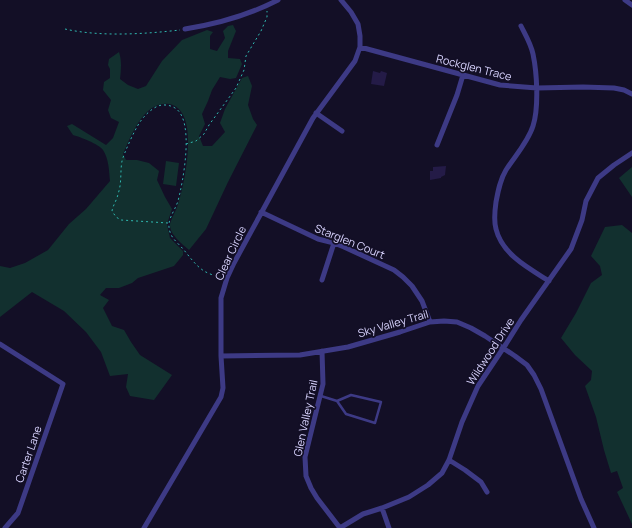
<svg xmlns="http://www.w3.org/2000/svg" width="632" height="528" viewBox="0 0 632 528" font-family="Manrope,sans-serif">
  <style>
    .green { fill: #12302f }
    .building { fill: #241b47 }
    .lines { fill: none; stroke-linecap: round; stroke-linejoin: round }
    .path { stroke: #2fb8b0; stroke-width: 1; stroke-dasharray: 2 3; stroke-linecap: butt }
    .service { stroke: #3d3a85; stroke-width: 2.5 }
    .minor { stroke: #3d3a85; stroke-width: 5 }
    .labels { text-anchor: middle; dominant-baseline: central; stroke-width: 3.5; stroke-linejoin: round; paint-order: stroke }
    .street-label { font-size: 11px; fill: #d9d4ff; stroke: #130f26 }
  </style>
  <rect width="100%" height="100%" fill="#130f26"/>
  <!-- green -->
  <path class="green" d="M233,25L236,31L228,51V58L240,59L242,64L236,78L230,79L220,77L212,90L208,101L202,114L205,124L199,136L203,146H212L225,132L220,123L225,109L242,78L248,76L252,86L248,105L253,119L257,125L228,182L206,229L189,250C182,244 169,234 170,224C171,219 177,209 178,204C185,183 193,137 184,117C181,110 176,105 169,104C144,100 131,136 123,154L126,160H137L149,163L159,171L157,180L165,197L172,209L167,224L170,238L183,251V255L174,266L138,278L132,283L119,288H106L100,295L109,300L103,308L112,326L124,330L131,342L140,355L172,375L154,400L130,396L126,387L128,374L110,376L101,352L86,332L64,311L32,292L0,317V266L10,268L25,263L48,250L69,224L86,209L110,181C109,171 109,159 103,150C99,144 80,137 73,135L67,126L72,124L106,145L113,138L119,122L111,118L108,110L111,100L103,90L104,82L110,78V69L108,65L109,59L119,52C122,61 121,70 120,79L128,85L138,89L146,86L162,61L182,40L207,30L213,32L210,36V49L217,51L225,38L223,31L228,26Z
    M166,161L179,163L176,186L163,184Z
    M632,167V197L619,178Z
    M622,225L632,233V524L617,492L623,488L617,471L611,473L604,450L596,417L585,386L591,380L592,371L575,355L561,338L576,313L591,283L602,275L600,266L591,256L605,227Z"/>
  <!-- building -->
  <path class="building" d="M373,71L380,73L381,71L387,73L384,86L371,84Z
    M446,166L445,175L441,177V178L430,180V171H433V167Z"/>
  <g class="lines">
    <!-- path -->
    <path class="path" d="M65,29C100,37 145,34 180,30
      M186,144L196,141L204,134L209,125L236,88L244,70L246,56L261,31L267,17V11
      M168,223L121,220L116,217L112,211C113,205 117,200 118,194C122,183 120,172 122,161C124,153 135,129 140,122C144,116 151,109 158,106C164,104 170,105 175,108C195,120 183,182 178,201C174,213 166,220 170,232C172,239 179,244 183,249C190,257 195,265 204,271C209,274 216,276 221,278"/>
    <!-- service -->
    <path class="service" d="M321,396L337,401L351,395L381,402L375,423L346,414L337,401"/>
    <!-- minor -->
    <path class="minor" d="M625,0L632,5
      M521,26C525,34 531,44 533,54C537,73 539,107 533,126C528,142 515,156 506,170C500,180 498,191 496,202C495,209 494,222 496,229C502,254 528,268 549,281
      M185,29C217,24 249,15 278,0
      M360,47L500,85L537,88L583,87L614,88L624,90L632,94
      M316,113L342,131
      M437,145L457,95L463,75
      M261,212L318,239L334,243L344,247L394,270L403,277L412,286L422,301L430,322
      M322,280L334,243
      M0,344L63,384L18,513L5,528
      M322,351L323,384L305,457L306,476L311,488L317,498L340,528
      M221,356L300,355L348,347L400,332L430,322L444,321L457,322L471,328L485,336L515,356L527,365L534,375L541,389L581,499L594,528
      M449,460L465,470L481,482L487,492
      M382,508L389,528
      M144,528L221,397L223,388L221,356V298L227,278L234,263L313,118L355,61L360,47V36L358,24L351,12L341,0
      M340,528L363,514L382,508L409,497L428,485L442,473L449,460L462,422L478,386L506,344L521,320L571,249L582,220L586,201L598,178L614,165L632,153"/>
  </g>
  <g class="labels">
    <!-- street labels -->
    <g class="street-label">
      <text transform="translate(474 67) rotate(14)">Rockglen Trace</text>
      <text transform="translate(350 241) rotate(22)">Starglen Court</text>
      <text transform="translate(230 253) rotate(-65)">Clear Circle</text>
      <text transform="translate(393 323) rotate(-16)">Sky Valley Trail</text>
      <text transform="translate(490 351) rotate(-57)">Wildwood Drive</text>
      <text transform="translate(305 418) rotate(-78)">Glen Valley Trail</text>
      <text transform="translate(28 454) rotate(-71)">Carter Lane</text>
    </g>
  </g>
</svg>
